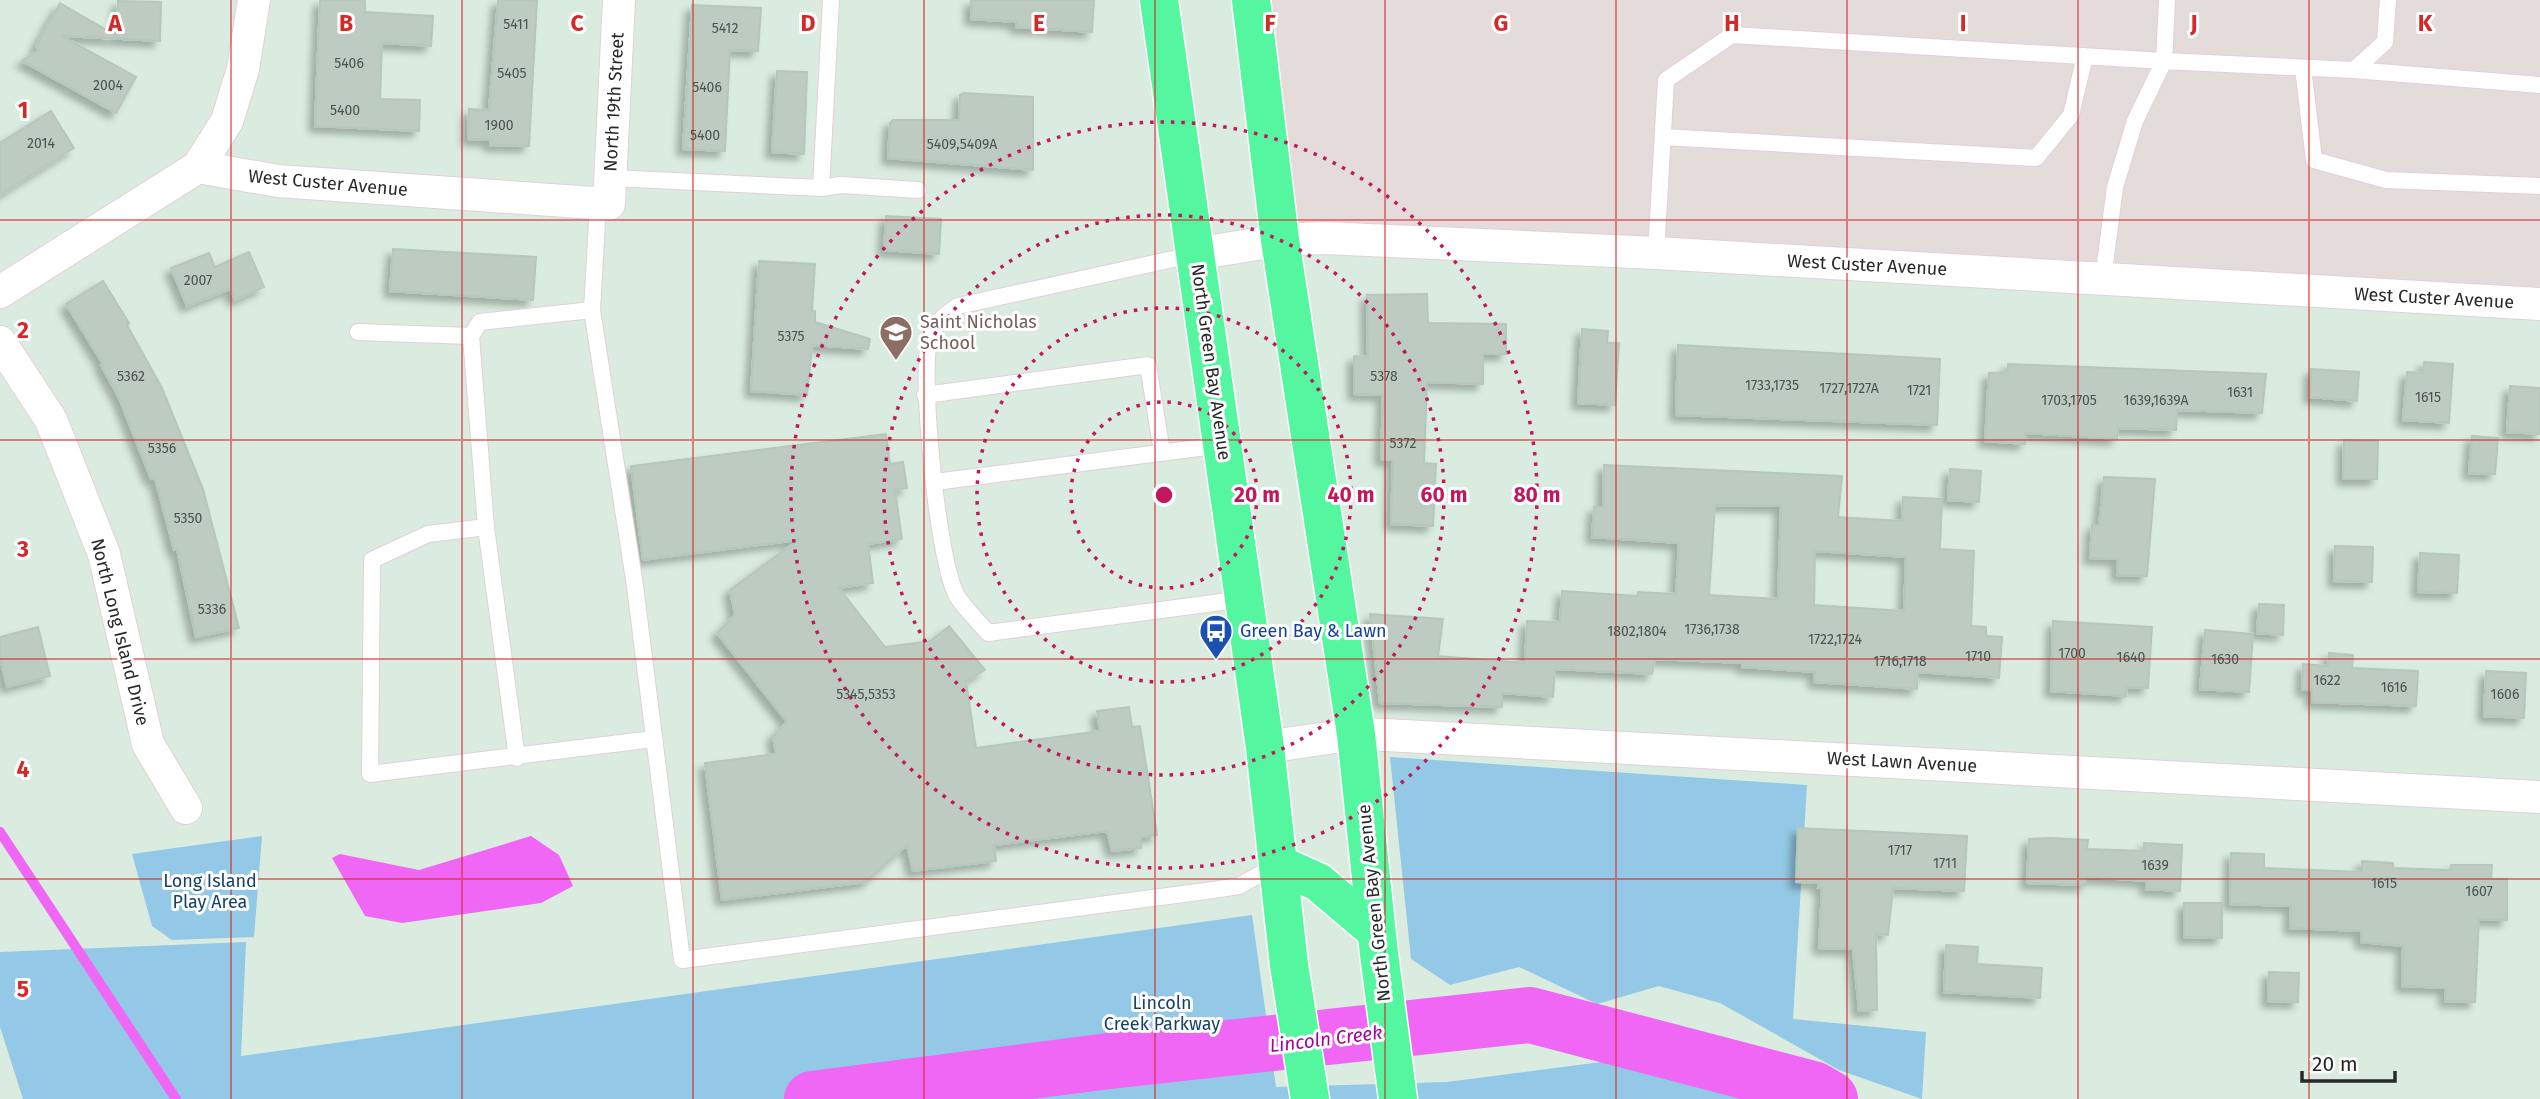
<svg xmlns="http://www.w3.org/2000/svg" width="2540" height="1099" viewBox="0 0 2540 1099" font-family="'Fira Sans',sans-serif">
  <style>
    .industrial { fill: #e4dbdb }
    .green { fill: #93c9e6 }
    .water { fill: #ef67f4 }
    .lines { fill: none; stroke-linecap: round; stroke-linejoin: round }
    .stream { stroke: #ef67f4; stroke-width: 10 }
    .river { stroke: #ef67f4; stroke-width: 56 }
    .building { fill: #bdcbc1; stroke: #b4c8bb; stroke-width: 2; fill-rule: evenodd; filter: url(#shadow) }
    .service-casing { stroke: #e3cfd9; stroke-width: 18 }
    .minor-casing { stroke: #e3cfd9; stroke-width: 34 }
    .primary-casing { stroke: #fff; stroke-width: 41 }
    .service { stroke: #fff; stroke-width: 16 }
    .minor { stroke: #fff; stroke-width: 32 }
    .primary { stroke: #54f7a0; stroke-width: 38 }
    .grid { fill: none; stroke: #d62828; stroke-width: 2; stroke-opacity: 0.55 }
    .ring { fill: none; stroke: #c2185b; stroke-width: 3.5; stroke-dasharray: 3.5 7 }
    .labels { text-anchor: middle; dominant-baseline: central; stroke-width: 6; stroke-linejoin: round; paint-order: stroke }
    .number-label { font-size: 14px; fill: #4e524f }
    .street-label { font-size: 18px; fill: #292929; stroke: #fff }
    .education-label { font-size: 18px; fill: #785e54; stroke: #fff; text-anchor: start }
    .transit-label { font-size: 18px; fill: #164399; stroke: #fff; text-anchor: start }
    .park-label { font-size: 18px; fill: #16416a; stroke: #fff }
    .water-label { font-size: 19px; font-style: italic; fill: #a0069a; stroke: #fff }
    .grid-label { font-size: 23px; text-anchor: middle; font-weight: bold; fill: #d62828; stroke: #fff; stroke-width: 6; stroke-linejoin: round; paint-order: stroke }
    .centre { fill: #c2185b; stroke: #fff; stroke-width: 3.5 }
    .ring-label { font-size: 21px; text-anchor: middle; font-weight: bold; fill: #c2185b; stroke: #fff; stroke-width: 6; stroke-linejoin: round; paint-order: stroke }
  </style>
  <defs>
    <filter id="shadow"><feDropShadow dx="-6" dy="6" stdDeviation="3.5" flood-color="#0004"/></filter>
  </defs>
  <rect width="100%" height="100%" fill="#daecdf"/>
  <!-- industrial -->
  <path class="industrial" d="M1247,0H2540V304L1280,240Z"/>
  <!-- green -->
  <path class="green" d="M1390,757L1807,785L1793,1019L1926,1032L1922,1099L1839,1070L1720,1003L1659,986L1597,1004L1519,967L1450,985L1411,959Z
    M262,836L254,937L172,940L152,926L132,854Z
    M1252,915L1276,1087L1447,1082L1609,1061L1730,1077L1777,1099H23L0,1027V952L246,942L241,1056Z"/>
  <!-- water -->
  <path class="water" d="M531,836L559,855L573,886L541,903L402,923L365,916L332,858L340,854L419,870Z"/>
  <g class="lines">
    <!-- stream -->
    <path class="stream" d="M0,832L176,1099"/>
    <!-- river -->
    <path class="river" d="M812,1099L1109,1061L1530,1015L1813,1089L1830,1099"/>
  </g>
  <!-- building -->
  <path class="building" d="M320,0H365V12L433,16L431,46L382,43L380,99L420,100L419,131L315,126Z
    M498,0H537L529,146L490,145L491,140L468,139L469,109L489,110Z
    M971,0H1094L1092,32L1016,27L1017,22L971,19Z
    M118,1L161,2L160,41L62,36L136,77L116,113L22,61L38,50L36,46L60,3L117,36Z
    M692,5L761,8L758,51L730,50L725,151L683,149Z
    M777,71L807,72L804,154L772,152Z
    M963,93L1033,97V170L888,158L890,123L893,120H959L960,95Z
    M51,111L74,148L0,195V143Z
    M886,216L941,219L939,254L884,250Z
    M393,249L536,257L533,300L390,291Z
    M249,252L264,287L235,300L230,289L187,306L171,268L209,253L215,267Z
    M759,261L815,264L812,311H815V322L870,339L868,349L812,345L807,395L751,391Z
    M103,281L129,323L127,325L162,388L203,489L239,628L196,637L177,549L174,550L155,478L151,479L119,398L101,365L103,364L66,304Z
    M1427,294L1428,323L1506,324V354H1483V384L1427,382L1424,463L1436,464L1433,526L1391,524L1393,460H1381L1383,395L1354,394V356L1368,357L1367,295Z
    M1582,329L1608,331L1607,343H1619L1615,405L1578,403Z
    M1678,345L1940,359L1937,425L1676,415Z
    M2424,362L2453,364L2449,423L2403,420L2407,372L2423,373Z
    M2008,364L2266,374L2262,413L2177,410L2176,430L2118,428L2117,439L2026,433L2025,444L1985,441L1989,373L2008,372Z
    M2311,369L2359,372L2357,401L2310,397Z
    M2510,386L2540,388V434L2507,432Z
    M886,434L890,464L903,462L907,488L895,490L902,539L868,544L873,583L839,588L885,647L931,641L949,626L985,670L966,681L976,748L1100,731L1097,711L1129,707L1132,727L1140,726L1157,835L1141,837V848L1112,851L1107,831L994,845L996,861L913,871L907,845L866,882L722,900L705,763L776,754L773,736L787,722L717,633L735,615L730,590L798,540L643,560L631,466Z
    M2472,436L2498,438L2495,474L2469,473Z
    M2344,440L2378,441L2377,479H2343Z
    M1604,465L1842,476L1838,517L1902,521L1903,497L1942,499L1940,549L1974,551L1971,626L1986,627V636L2002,637L1999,678L1918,672L1917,689L1814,682L1815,672L1742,667V663L1655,659L1652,674L1555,669L1553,697L1502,693V707L1380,703L1370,614L1443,619L1438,656L1525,663L1527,621L1560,622L1562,591L1638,596V592L1676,594L1679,543L1592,537L1594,507H1603ZM1715,505L1781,506L1778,599L1709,595ZM1815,551L1906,557L1904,611L1814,605Z
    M1950,469L1981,471L1979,502L1948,500Z
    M2104,477L2155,479L2147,576L2117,575L2118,559L2090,558L2092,525H2099Z
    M2335,546L2373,547L2372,582L2334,581Z
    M2420,553L2459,555L2457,593L2418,592Z
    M2259,604L2284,605L2283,635L2257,633Z
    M2053,621L2152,627L2148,688L2127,687L2126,696L2051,691Z
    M38,627L50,676L7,687L0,658V637Z
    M2205,630L2253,634L2249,692L2200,689Z
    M2329,653L2353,655L2352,668L2418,671L2416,706L2312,702V690H2302L2303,664L2328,666Z
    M2486,671L2526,673L2524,718L2484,716Z
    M1798,828L1967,836L1964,891L1893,888L1888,935L1876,934L1877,1010L1859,1011L1853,949L1819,948L1822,888H1818L1819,883L1796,882Z
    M2050,838L2088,840L2087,849L2144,851V843L2182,845L2180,891L2146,889L2147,881L2086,877V885L2027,883L2029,839Z
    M2231,853L2264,854V868L2362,872V861L2393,863V868L2450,870L2451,865H2492L2491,879H2507V920L2479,919L2475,1002L2445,1001L2446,988L2402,986L2403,946L2361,942V931L2290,928L2291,906L2230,904Z
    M2184,903H2222V938L2184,937Z
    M1946,945L1978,947L1977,964L2042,968L2040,998L1944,992Z
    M2269,972L2299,973L2298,1002L2268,1001Z"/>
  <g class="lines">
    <defs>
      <path id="service" d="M2303,68L2314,160L2386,180L2540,186
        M2354,70L2540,85
        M1663,137L2036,158L2071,115L2085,56
        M611,178L821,188L831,0
        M821,188L841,185L918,190
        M598,204L592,310L635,586L682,960L1213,890L1239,886L1278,864
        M1656,253L1666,80L1732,35L2164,61L2167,0
        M1196,254L958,306C943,316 934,323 929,342C920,380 938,563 957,596C965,609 978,621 988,633L1244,599
        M2103,279L2115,187L2135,121L2164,61L2354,70L2385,42L2388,0
        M592,310L480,322L471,336L486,527L428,534L372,560L370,774L653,739
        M358,332L471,336
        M925,395L1148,365L1162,452
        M935,482L1222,445
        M486,527L517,758"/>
      <path id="minor" d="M198,167L227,121L243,69L254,0
        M1196,254L1280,240L1324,238L1656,253L2540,304
        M0,292L198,167L278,181L609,204L619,0
        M0,342L51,420L104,554L148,744L186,808
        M1265,747L1356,734L1385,735L2540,797"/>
      <path id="primary" d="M1159,0L1265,747L1289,965L1310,1099
        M1251,0L1280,240L1356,734L1379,954L1398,1099
        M1278,864L1318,882L1376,931"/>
    </defs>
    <!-- service casing -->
    <use href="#service" class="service-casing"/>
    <!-- minor casing -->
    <use href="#minor" class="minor-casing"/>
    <!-- primary casing -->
    <use href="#primary" class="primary-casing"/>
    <!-- service -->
    <use href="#service" class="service"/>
    <!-- minor -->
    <use href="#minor" class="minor"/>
    <!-- primary -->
    <use href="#primary" class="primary"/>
  </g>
  <!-- grid -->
  <path class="grid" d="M231,0V1099M462,0V1099M693,0V1099M924,0V1099M1155,0V1099M1385,0V1099M1616,0V1099M1847,0V1099M2078,0V1099M2309,0V1099M0,220H2540M0,440H2540M0,659H2540M0,879H2540"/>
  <!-- distance rings -->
  <g class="ring">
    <circle cx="1164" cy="495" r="93"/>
    <circle cx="1164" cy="495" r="187"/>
    <circle cx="1164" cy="495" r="280"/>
    <circle cx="1164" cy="495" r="373"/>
  </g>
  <!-- icons -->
  <defs>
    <symbol id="school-pin" viewBox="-11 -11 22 30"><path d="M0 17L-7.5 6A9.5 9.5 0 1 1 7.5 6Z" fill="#8d6e63" stroke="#fff"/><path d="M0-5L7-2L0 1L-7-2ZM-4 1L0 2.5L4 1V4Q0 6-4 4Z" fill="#fff"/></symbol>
    <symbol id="bus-pin" viewBox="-11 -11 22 30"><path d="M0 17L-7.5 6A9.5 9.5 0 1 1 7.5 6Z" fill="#1a4fb4" stroke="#fff"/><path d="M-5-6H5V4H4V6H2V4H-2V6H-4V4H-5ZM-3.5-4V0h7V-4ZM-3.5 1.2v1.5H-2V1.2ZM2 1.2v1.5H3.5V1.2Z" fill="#fff"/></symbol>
  </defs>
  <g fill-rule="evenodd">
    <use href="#school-pin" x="877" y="313" width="38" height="52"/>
    <use href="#bus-pin" x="1197" y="612" width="38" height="52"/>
  </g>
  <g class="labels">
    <!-- number labels -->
    <g class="number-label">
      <text x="516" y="24">5411</text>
      <text x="725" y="28">5412</text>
      <text x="349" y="63">5406</text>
      <text x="512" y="73">5405</text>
      <text x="108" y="85">2004</text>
      <text x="707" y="87">5406</text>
      <text x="345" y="110">5400</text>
      <text x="499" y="125">1900</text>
      <text x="705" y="135">5400</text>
      <text x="41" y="143">2014</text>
      <text x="962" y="144">5409,5409A</text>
      <text x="198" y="280">2007</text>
      <text x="791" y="336">5375</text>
      <text x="131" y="376">5362</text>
      <text x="1384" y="376">5378</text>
      <text x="1772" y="385">1733,1735</text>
      <text x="1849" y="388">1727,1727A</text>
      <text x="1919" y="390">1721</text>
      <text x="2240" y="392">1631</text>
      <text x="2428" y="397">1615</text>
      <text x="2069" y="400">1703,1705</text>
      <text x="2156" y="400">1639,1639A</text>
      <text x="1403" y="443">5372</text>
      <text x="162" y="448">5356</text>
      <text x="188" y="518">5350</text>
      <text x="212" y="609">5336</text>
      <text x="1712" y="629">1736,1738</text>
      <text x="1637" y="631">1802,1804</text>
      <text x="1835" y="639">1722,1724</text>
      <text x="2072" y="653">1700</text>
      <text x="1978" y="656">1710</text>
      <text x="2131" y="657">1640</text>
      <text x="2225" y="659">1630</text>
      <text x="1900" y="661">1716,1718</text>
      <text x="2327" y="680">1622</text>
      <text x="2394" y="687">1616</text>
      <text x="866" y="694">5345,5353</text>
      <text x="2505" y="694">1606</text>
      <text x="1900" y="850">1717</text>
      <text x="1945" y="863">1711</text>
      <text x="2155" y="865">1639</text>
      <text x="2384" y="883">1615</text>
      <text x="2479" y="891">1607</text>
    </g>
    <!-- street labels -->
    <g class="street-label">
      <text transform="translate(614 102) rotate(-87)">North 19th Street</text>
      <text transform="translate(328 183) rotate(5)">West Custer Avenue</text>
      <text transform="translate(1867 265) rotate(3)">West Custer Avenue</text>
      <text transform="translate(2434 298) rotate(3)">West Custer Avenue</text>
      <text transform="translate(1211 362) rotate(82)">North Green Bay Avenue</text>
      <text transform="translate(120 632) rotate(76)">North Long Island Drive</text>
      <text transform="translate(1902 762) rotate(3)">West Lawn Avenue</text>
      <text transform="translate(1374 903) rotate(-96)">North Green Bay Avenue</text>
    </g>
    <!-- education labels -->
    <g class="education-label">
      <text x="920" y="322">Saint Nicholas<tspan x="920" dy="21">School</tspan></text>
    </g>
    <!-- transit labels -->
    <g class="transit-label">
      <text x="1240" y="631">Green Bay &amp; Lawn</text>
    </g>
    <!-- park labels -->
    <g class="park-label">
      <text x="210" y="881">Long Island<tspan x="210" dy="21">Play Area</tspan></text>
      <text x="1162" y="1003">Lincoln<tspan x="1162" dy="21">Creek Parkway</tspan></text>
    </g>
    <!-- water labels -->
    <g class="water-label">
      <text transform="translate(1326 1039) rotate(-7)">Lincoln Creek</text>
    </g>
  </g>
  <g class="grid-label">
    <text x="115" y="31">A</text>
    <text x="346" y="31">B</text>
    <text x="577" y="31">C</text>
    <text x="808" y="31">D</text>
    <text x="1039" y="31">E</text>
    <text x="1270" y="31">F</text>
    <text x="1501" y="31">G</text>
    <text x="1732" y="31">H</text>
    <text x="1963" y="31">I</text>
    <text x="2194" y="31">J</text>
    <text x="2425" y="31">K</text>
    <text x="23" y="118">1</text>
    <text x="23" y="338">2</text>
    <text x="23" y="557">3</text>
    <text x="23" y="777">4</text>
    <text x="23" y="997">5</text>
  </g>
  <circle cx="1164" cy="495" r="10" class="centre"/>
  <g class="ring-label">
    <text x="1257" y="502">20 m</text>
    <text x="1351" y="502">40 m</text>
    <text x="1444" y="502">60 m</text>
    <text x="1537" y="502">80 m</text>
  </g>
  <!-- scale -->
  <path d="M2302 1071v10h93v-10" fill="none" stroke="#292929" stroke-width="3.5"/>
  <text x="2312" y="1071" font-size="21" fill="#292929" stroke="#ffffff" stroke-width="5" paint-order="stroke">20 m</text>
</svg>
